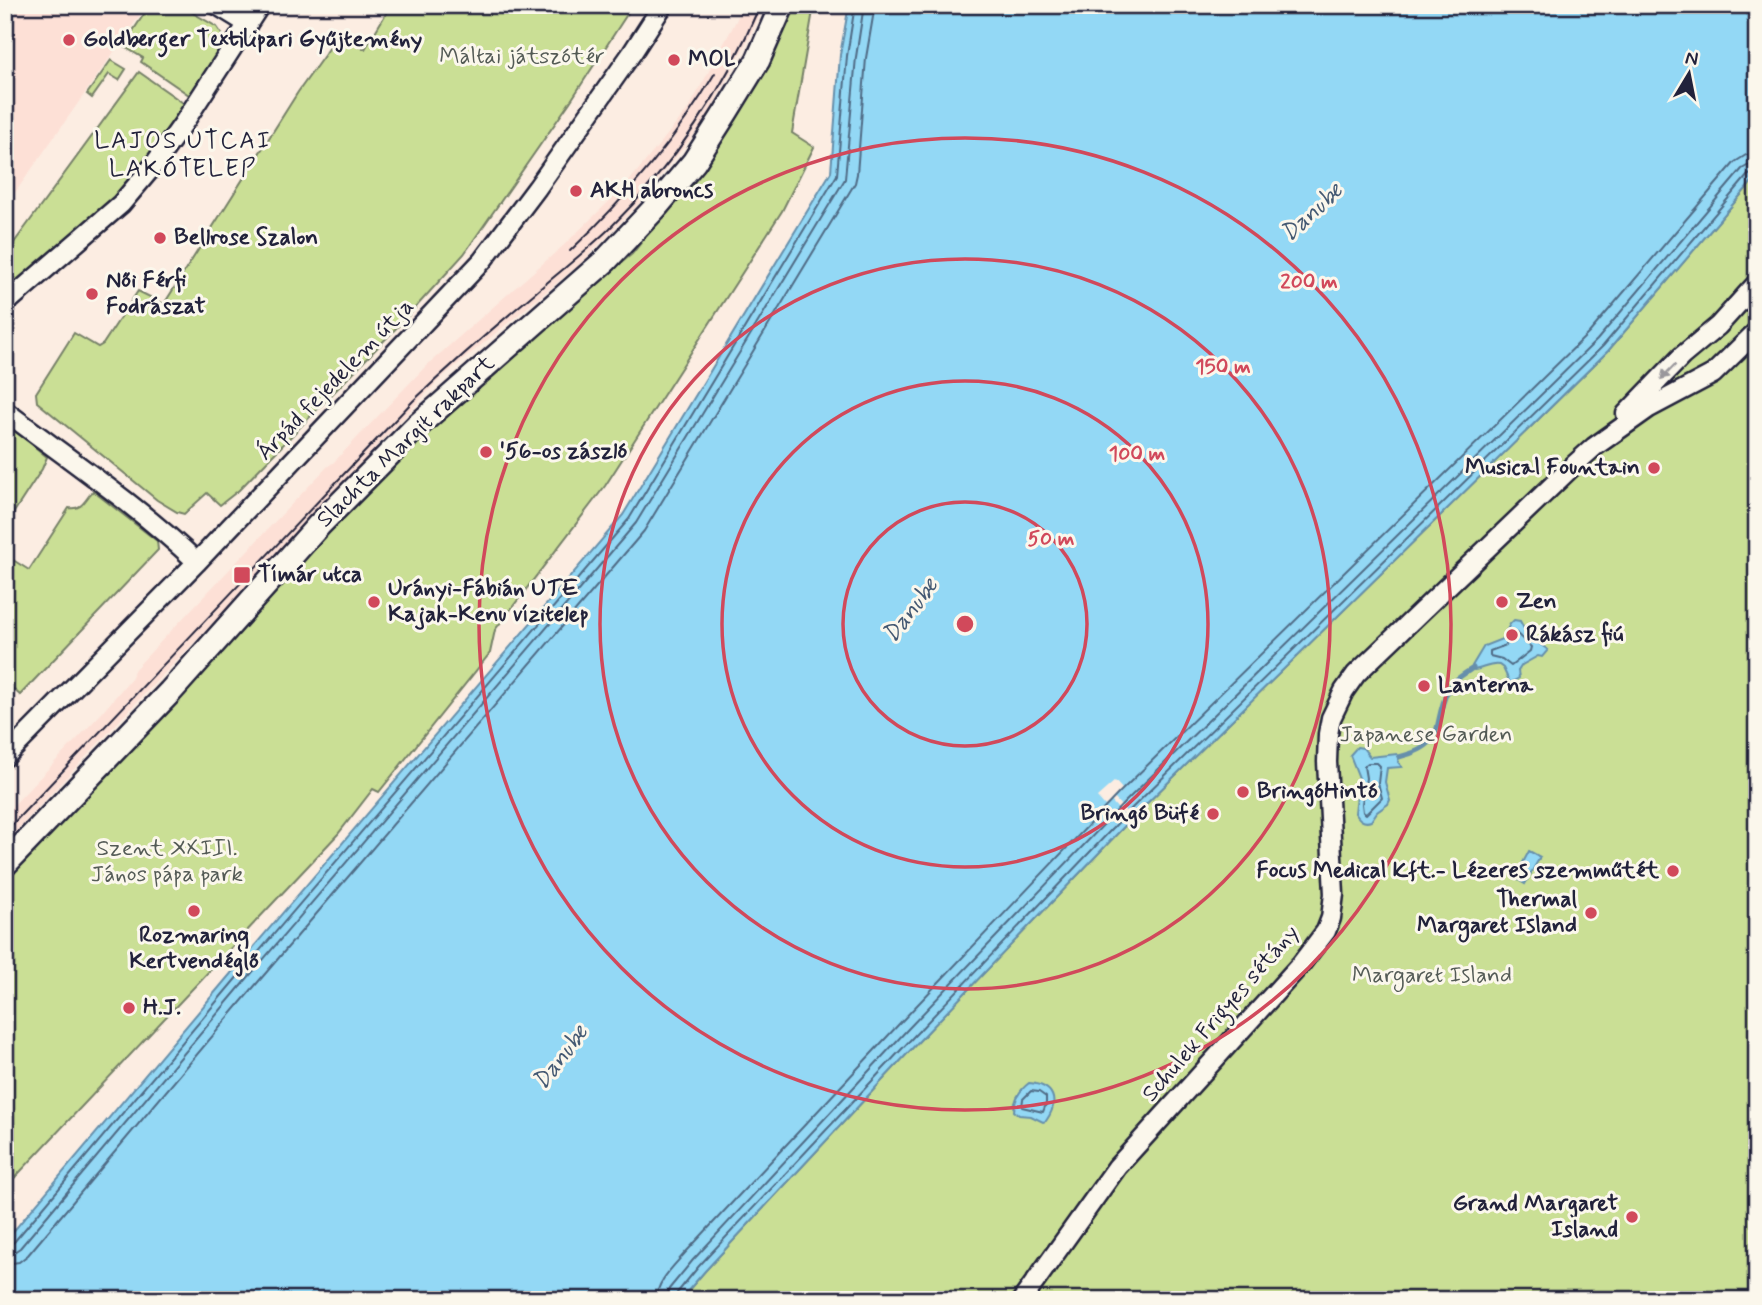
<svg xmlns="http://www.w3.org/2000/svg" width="1762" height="1305" viewBox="0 0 1762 1305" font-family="Mynerve,sans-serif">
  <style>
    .built { fill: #fde0d6 }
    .green { fill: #cadf95; stroke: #768068; stroke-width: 2 }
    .water { fill: #93d8f5; stroke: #668fab; stroke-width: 2 }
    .pier { fill: #fcede2 }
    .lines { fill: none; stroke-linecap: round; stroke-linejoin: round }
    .shore { stroke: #4f6b85; stroke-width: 2 }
    .stream { stroke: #668fab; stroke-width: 5 }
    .minor-casing { stroke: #22223b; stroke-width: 23 }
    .major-casing { stroke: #22223b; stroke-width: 28 }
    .minor { stroke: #fbf7ec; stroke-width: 18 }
    .major { stroke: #fbf7ec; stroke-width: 23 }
    .tram { stroke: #22223b; stroke-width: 2 }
    .oneway { fill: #99979c }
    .ring { fill: none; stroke: #d1495b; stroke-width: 3.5 }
    .poi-dot { fill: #d1495b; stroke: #fbf7ec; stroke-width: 2.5 }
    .labels { text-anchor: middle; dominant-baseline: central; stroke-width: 6; stroke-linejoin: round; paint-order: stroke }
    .poi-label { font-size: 23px; font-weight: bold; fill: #22223b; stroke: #fbf7ec; text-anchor: start }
    .park-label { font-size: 23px; fill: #545b56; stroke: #fbf7ec }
    .street-label { font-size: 23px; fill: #22223b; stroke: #fbf7ec }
    .neighbourhood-label { font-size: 24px; letter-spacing: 2px; fill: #22223b; stroke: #fbf7ec }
    .water-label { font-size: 24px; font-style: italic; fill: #445973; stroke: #fbf7ec }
    .centre { fill: #d1495b; stroke: #fbf7ec; stroke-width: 3.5 }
    .ring-label { font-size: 21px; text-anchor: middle; font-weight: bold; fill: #d1495b; stroke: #fbf7ec; stroke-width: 6; stroke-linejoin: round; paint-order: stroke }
  </style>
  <rect width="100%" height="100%" fill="#fcede2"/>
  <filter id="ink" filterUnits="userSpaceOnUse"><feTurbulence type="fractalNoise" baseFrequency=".0143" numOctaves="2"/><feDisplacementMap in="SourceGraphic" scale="14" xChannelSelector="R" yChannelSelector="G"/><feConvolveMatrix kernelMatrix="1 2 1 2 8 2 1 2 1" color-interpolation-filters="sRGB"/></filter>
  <g filter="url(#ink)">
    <!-- built -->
    <path class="built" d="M5,5H147L5,207Z
      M743,5H764L753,30L705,121L640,202L581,263L440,379L311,516L256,579L151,687L5,843V814L101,714L132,677L134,670L167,635L328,466L333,463L426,366L564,245L626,185L689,108L736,21Z"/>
    <!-- green -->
    <path class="green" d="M150,5H179L217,27L223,36L225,45L192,97L141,62L143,58L123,46Z
      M391,5H422L426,8L428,5H633L570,102L464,254L405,319L239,490L220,505L207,493L184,514L177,512L157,500L37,402L36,393L74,333L98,347L103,344L138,291L164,304L298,92L338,36L365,49Z
      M797,5H814L792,133L814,147L782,211L605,486L495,630L490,653L379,792L373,789L338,834L5,1188V885L26,858L398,446L632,254L718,146L764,74Z
      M111,60L126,69L119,80L109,74L92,98L87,94Z
      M139,72L186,105L145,164L114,202L9,293L5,291V255Z
      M1757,176V1300H680L705,1271L919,1041L1138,812L1608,351Z
      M11,427L47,457L42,469L5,526V436Z
      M93,491L157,541L158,550L20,695L5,682V555L29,570L69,508C83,510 85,499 93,491Z"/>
    <!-- water -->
    <path class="water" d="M849,5H1757V176L1608,351L1138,812L919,1041L705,1271L680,1300H5V1241L233,971L623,515L831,172L840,55Z
      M1514,620L1520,621L1527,634L1548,650L1542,657L1538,656L1522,665L1518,671L1519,678L1510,683L1503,668L1499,665C1490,663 1483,669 1474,670L1472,666L1484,646L1502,639L1510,624Z
      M1357,747L1363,748L1370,757L1397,754L1399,757L1398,762L1402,767L1387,768L1385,782L1390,800L1388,804L1377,812L1371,821C1363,824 1359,819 1355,813L1359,778L1350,755Z
      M1529,851L1540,857L1525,884L1515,878Z
      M1029,1083C1054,1085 1060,1101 1046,1121L1043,1122L1031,1116L1019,1115L1014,1111C1014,1099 1020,1090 1029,1083Z"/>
    <!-- pier -->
    <path class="pier" d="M1115,781L1123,790L1114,798L1134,820L1131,824L1111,801L1105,806L1097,797Z"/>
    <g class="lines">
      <!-- shore -->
      <path class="shore" d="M1516,633L1531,647L1530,651L1511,666L1502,659L1490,656V651L1506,645L1513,634Z
        M1368,763H1377L1380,766L1378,783L1382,798L1366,814L1363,812L1362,804L1366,778L1364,766Z
        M1031,1091L1039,1092L1046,1097V1104L1043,1112L1022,1107L1023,1099Z
        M5,1245H10L14,1242L239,975L629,519L837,175L847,56L855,5
        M5,1254L14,1252L20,1248L245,981L636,523L845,179L856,57L864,5
        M5,1264L19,1262L28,1255L253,988L644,531L855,183L857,174L866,58L875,5
        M656,1300C657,1281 673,1267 685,1253L900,1023L1119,793L1589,333L1735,162L1746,155L1757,153
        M666,1300L669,1289L693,1260L907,1030L1126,801L1597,340L1742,169L1749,165L1757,164
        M675,1300L677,1293L699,1266L914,1036L1133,807L1603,346L1748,175L1757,173"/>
      <!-- stream -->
      <path class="stream" d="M1399,757C1448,745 1431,726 1448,690C1453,680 1464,674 1473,668"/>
      <defs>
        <path id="minor" d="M217,5L248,24
          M5,304L121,204L153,166L183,124L260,5
          M5,411C70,460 138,506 197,562
          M1626,414L1682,356L1718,326L1757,283
          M5,757L197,562L482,261L537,188L632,53L663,5
          M1022,1300L1117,1167L1301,964L1326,931L1331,918L1334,894L1327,762L1328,734L1331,718L1344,691L1356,674L1575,464L1594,447L1649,408L1713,374L1757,331"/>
        <path id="major" d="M5,864L170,692L319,525L417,426L606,260L655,208L694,162L726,112L758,60L782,5"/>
      </defs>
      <!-- minor casing -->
      <use href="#minor" class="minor-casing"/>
      <!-- major casing -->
      <use href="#major" class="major-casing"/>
      <!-- minor -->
      <use href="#minor" class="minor"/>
      <!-- major -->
      <use href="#major" class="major"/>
      <!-- tram -->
      <path class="tram" d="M570,251C626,198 676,140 715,73
        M5,832L413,401C453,363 494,327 536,292C561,271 586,251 609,229C674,165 725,89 760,5"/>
    </g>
    <!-- one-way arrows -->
    <defs><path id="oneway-solid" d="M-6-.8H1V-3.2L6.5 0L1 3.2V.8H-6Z" transform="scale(1.75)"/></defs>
    <use class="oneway" href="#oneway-solid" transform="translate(1668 372) rotate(134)"/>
  </g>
  <!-- distance rings -->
  <g class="ring">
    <circle cx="965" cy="624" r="122"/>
    <circle cx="965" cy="624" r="243"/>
    <circle cx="965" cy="624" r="365"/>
    <circle cx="965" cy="624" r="486"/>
  </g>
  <!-- markers -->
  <g class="poi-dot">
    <circle cx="69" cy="40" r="7"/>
    <circle cx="674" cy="60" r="7"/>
    <circle cx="576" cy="191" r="7"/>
    <circle cx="160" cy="238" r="7"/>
    <circle cx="92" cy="294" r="7"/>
    <circle cx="486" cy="452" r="7"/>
    <circle cx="1654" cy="468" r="7"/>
    <rect x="233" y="566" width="18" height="18" rx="3.5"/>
    <circle cx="374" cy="602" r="7"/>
    <circle cx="1502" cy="602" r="7"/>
    <circle cx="1512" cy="635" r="7"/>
    <circle cx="1424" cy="686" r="7"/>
    <circle cx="1243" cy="792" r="7"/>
    <circle cx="1213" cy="814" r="7"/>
    <circle cx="1673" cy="871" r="7"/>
    <circle cx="194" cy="911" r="7"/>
    <circle cx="1591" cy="913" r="7"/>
    <circle cx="129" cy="1008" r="7"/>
    <circle cx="1632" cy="1217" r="7"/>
  </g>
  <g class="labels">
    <!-- poi labels -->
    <g class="poi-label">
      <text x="83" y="40">Goldberger Textilipari Gyűjtemény</text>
      <text x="688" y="60">MOL</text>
      <text x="590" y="191">AKH abroncs</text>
      <text x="174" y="238">Bellrose Szalon</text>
      <text x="106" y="281">Női Férfi<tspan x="106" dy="26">Fodrászat</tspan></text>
      <text x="500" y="452">'56-os zászló</text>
      <text x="1640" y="468" text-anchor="end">Musical Fountain</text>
      <text x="258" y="575">Tímár utca</text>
      <text x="388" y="589">Urányi-Fábián UTE<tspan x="388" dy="26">Kajak-Kenu vízitelep</tspan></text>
      <text x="1516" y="602">Zen</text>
      <text x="1526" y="635">Rákász fiú</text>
      <text x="1438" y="686">Lanterna</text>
      <text x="1257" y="792">BringóHintó</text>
      <text x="1199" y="814" text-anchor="end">Bringó Büfé</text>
      <text x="1659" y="871" text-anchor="end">Focus Medical Kft.- Lézeres szemműtét</text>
      <text x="1577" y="900" text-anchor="end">Thermal<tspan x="1577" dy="26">Margaret Island</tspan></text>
      <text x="194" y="936" text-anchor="middle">Rozmaring<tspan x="194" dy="26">Kertvendéglő</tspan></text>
      <text x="143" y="1008">H.J.</text>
      <text x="1618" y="1204" text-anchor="end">Grand Margaret<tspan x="1618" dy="26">Island</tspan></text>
    </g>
    <!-- park labels -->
    <g class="park-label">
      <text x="522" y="57">Máltai játszótér</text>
      <text x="1426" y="735">Japanese Garden</text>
      <text x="167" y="849">Szent XXIII.<tspan x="167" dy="26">János pápa park</tspan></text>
      <text x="1432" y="976">Margaret Island</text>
    </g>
    <!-- street labels -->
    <g class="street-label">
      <text transform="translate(336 380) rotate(-46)">Árpád fejedelem útja</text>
      <text transform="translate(406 442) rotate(-44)">Slachta Margit rakpart</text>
      <text transform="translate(1221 1014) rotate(-49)">Schulek Frigyes sétány</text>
    </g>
    <!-- neighbourhood labels -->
    <g class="neighbourhood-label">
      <text x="183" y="141">LAJOS UTCAI<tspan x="183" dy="28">LAKÓTELEP</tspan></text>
    </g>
    <!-- water labels -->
    <g class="water-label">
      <text transform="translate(1312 213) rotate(-42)">Danube</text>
      <text transform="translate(911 611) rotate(-52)">Danube</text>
      <text transform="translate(561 1058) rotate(-52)">Danube</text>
    </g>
  </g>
  <circle cx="965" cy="624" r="10" class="centre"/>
  <g class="ring-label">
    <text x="1309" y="288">200 m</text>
    <text x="1223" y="373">150 m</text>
    <text x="1137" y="460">100 m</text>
    <text x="1051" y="545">50 m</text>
  </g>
  <!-- margin -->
  <rect width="1762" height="1305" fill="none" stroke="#fbf7ec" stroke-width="28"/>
  <rect x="14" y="14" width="1734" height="1277" fill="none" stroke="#22223b" stroke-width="2.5" filter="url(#ink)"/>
  <!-- north arrow -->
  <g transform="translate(1689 74) rotate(10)" stroke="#fbf7ec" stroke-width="5" paint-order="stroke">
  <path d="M0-5L12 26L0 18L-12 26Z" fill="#22223b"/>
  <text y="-10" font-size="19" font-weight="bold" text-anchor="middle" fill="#22223b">N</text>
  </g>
</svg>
